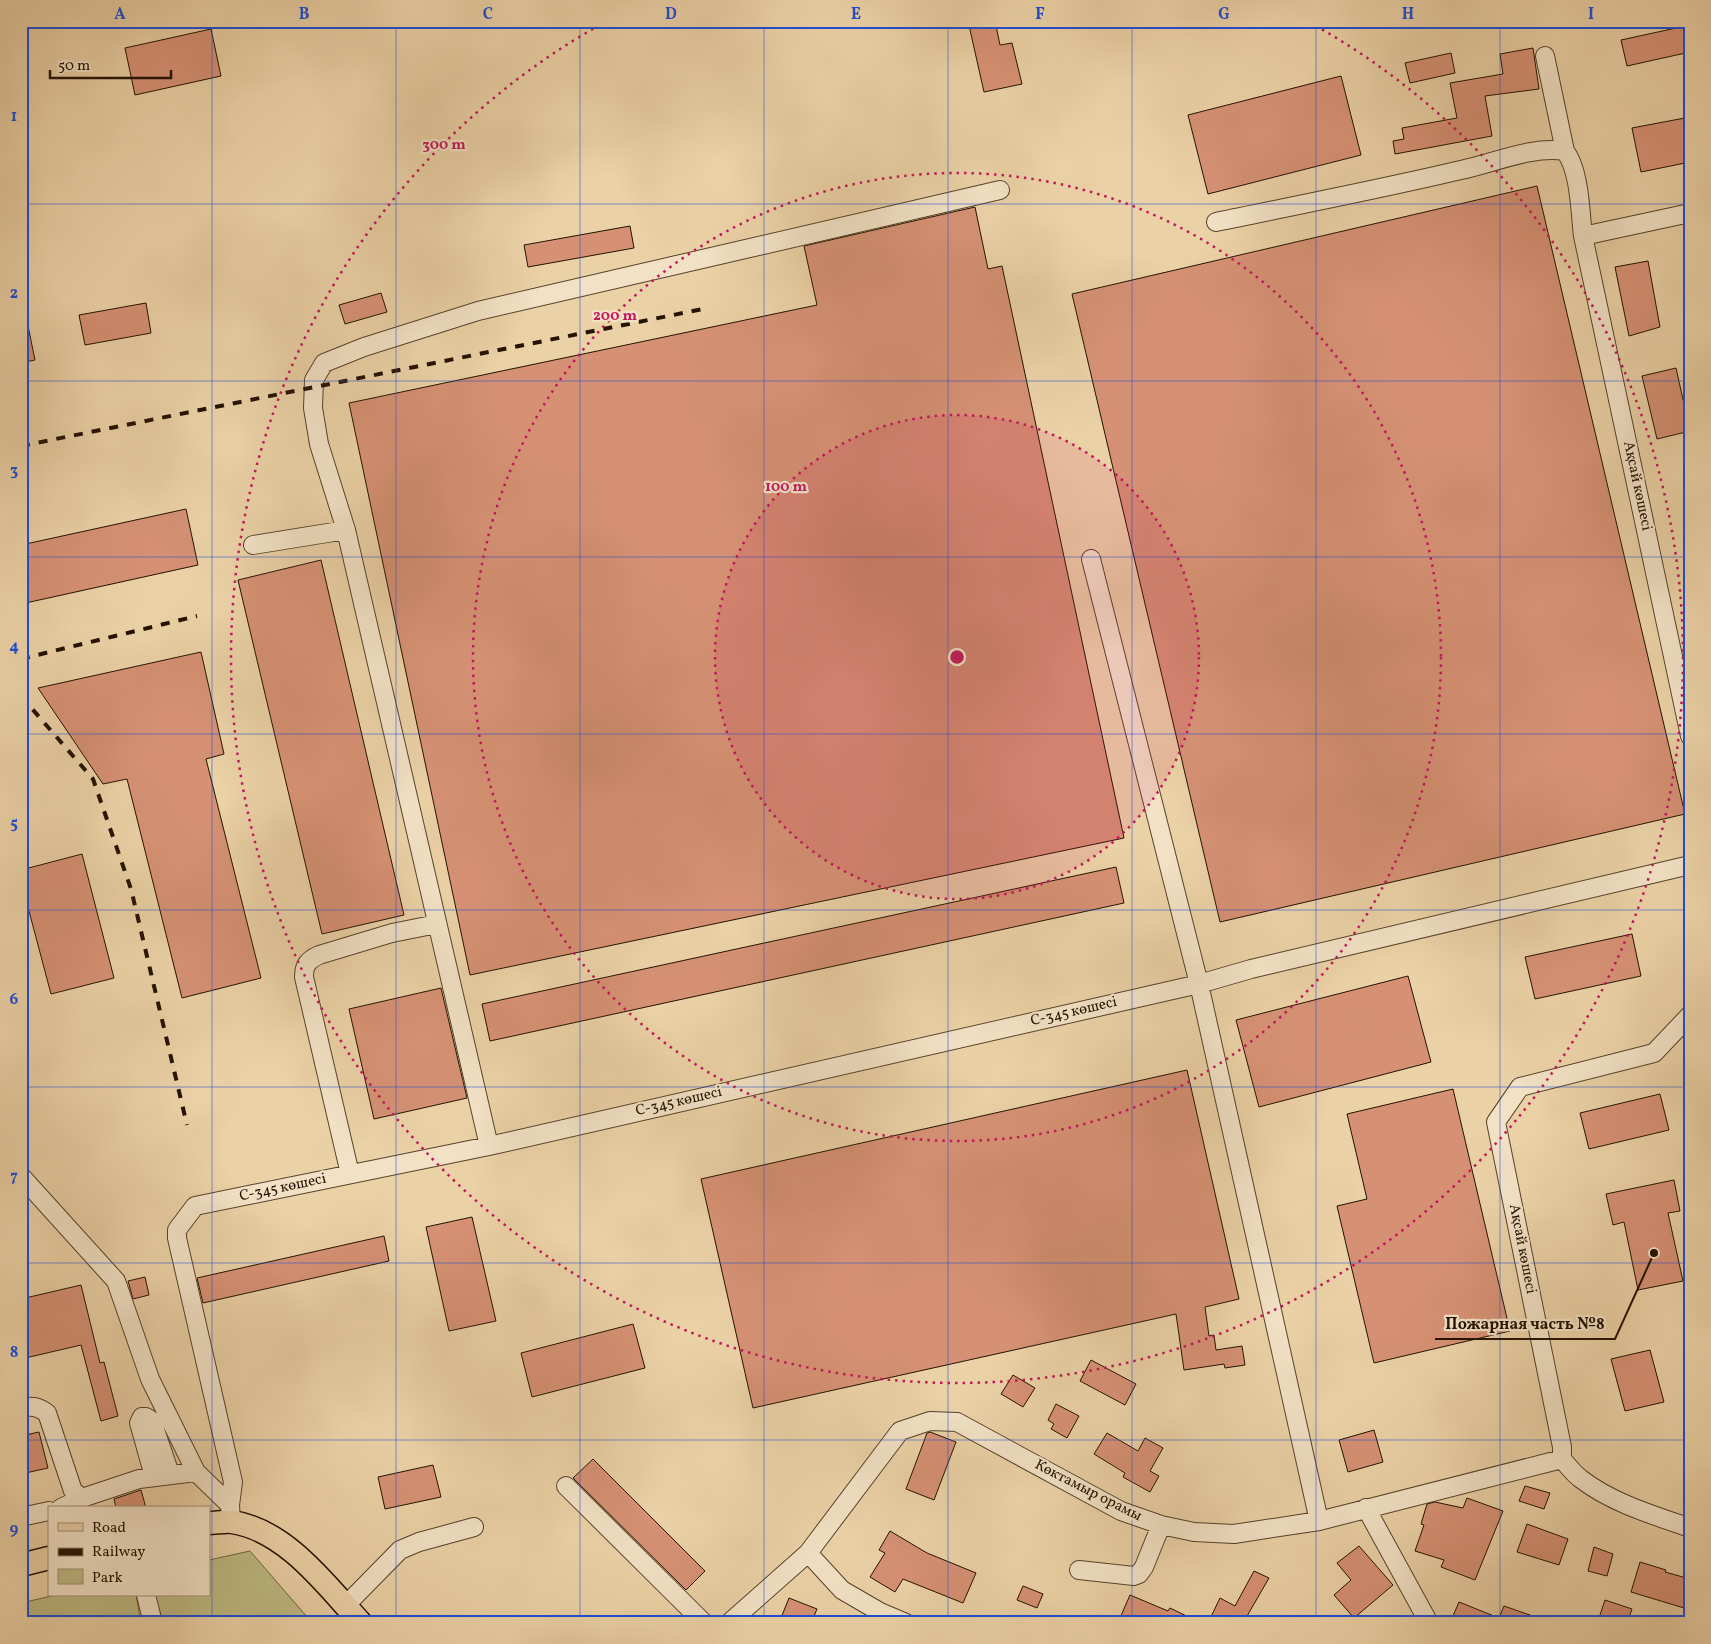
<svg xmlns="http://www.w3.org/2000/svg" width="1711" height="1644" viewBox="0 0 1711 1644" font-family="Vollkorn,serif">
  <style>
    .green { fill: #beb982; stroke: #716642 }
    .building { fill: #d69174; stroke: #241202 }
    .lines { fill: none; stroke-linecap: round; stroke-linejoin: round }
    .minor-casing { stroke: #56422b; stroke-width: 20 }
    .major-casing { stroke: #241202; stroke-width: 25 }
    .minor { stroke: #f2e1c5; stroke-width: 18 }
    .major { stroke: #ebd1a6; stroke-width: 22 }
    .rail { stroke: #241202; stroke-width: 4; stroke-dasharray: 9 9; stroke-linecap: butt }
    .grid { fill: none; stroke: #1d4ed8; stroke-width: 1; stroke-opacity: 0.55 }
    .ring { fill: none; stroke: #c2185b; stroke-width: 2.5; stroke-dasharray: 2.5 5 }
    .labels { text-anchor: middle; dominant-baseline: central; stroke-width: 4.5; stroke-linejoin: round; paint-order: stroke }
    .street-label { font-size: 15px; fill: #241202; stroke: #f2e1c5 }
    .centre { fill: #c2185b; stroke: #f2e1c5; stroke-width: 2.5 }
    .ring-label { font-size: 15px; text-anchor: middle; font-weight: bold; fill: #c2185b; stroke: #f2e1c5; stroke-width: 4.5; stroke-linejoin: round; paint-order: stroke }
    .leader { fill: none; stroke: #241202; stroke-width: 2 }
    .callout-dot { fill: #241202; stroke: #f2e1c5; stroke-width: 2 }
    .callout-label { font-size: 16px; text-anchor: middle; font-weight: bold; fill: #241202; stroke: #f2e1c5; stroke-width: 4.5; stroke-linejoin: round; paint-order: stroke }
    .neatline { fill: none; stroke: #1d4ed8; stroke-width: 2 }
    .grid-label { font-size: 16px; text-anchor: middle; font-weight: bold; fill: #1d4ed8 }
  </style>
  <rect width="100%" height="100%" fill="#ebd1a6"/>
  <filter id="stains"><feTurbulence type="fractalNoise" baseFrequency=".004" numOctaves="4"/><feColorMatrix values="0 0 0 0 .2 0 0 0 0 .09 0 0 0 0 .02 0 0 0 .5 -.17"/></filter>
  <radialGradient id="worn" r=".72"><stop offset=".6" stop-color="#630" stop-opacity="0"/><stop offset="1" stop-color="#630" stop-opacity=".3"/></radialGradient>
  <!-- green -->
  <path class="green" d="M250,1551L308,1618L285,1623H160L153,1595H209V1560Z
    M56,1595H136L141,1623H21V1603Z"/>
  <!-- building -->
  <path class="building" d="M968,21H995L1000,45L1012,43L1022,84L984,92Z
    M1690,25V52L1627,66L1621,40Z
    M211,29L221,76L135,95L125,48Z
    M1533,48L1539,89L1485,96L1492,136L1395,154L1393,141L1404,139L1402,128L1457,118L1450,83L1503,74L1500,54Z
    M1451,53L1455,73L1410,83L1405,63Z
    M1341,76L1361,155L1208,194L1188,115Z
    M1690,117V162L1641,172L1632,128Z
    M1537,186L1685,814L1220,922L1072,294Z
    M975,207L988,269L1002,266L1124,838L470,975L349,403L817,305L804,246Z
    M630,226L634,248L528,267L524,245Z
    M1648,261L1660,327L1629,336L1615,267Z
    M381,293L387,312L345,324L339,305Z
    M146,303L151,333L85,345L79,315Z
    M27,321L35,360L21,363V322Z
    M1676,368L1690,431L1657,439L1642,376Z
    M186,509L198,565L21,604V545Z
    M321,560L404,915L322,934L238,580Z
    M201,652L224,754L206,759L261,978L182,998L127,779L103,784L38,688Z
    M82,854L114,978L51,994L21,881V870Z
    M1116,867L1124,903L490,1041L482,1004Z
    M1632,934L1641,976L1535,999L1525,957Z
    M1408,976L1431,1062L1259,1107L1236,1020Z
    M441,988L467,1098L374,1119L349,1009Z
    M1187,1070L1239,1299L1205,1307L1209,1336L1214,1335L1216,1350L1242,1346L1245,1365L1225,1368L1224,1364L1184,1370L1176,1314L753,1408L701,1179Z
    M1453,1089L1510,1331L1374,1363L1337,1206L1367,1199L1347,1114Z
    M1660,1094L1669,1130L1589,1149L1580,1113Z
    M1674,1180L1680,1211L1668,1213L1683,1281L1638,1290L1624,1222L1613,1225L1606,1194Z
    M472,1217L496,1321L449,1331L426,1227Z
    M384,1236L389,1261L203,1303L197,1278Z
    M145,1277L149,1295L133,1299L128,1281Z
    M81,1285L100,1363L104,1362L118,1416L101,1421L81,1345L21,1359V1299Z
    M633,1324L645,1368L532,1397L521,1353Z
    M1650,1350L1664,1402L1625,1411L1611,1359Z
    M1091,1360L1136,1384L1125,1405L1080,1381Z
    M1013,1375L1035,1388L1023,1407L1001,1394Z
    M1056,1404L1079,1416L1067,1438L1051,1429L1054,1424L1048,1420Z
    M1374,1430L1383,1462L1348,1472L1339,1440Z
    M39,1432L48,1468L21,1474V1436Z
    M930,1432L956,1442L934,1500L906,1489L927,1433Z
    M1107,1433L1138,1451L1145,1438L1163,1448L1150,1471L1159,1476L1150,1492L1123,1477L1125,1473L1094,1454Z
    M593,1459L705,1571L686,1590L573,1478Z
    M433,1465L441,1497L385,1509L378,1477Z
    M1525,1486L1550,1493L1544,1509L1519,1501Z
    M141,1490L146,1508H116L114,1499Z
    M1467,1498L1503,1511L1475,1580L1441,1567L1444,1560L1415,1551L1424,1525L1421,1524L1427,1504L1435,1502L1463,1508Z
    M1527,1524L1568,1539L1559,1565L1517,1552Z
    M890,1531L927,1553L976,1573L963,1603L903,1579L895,1592L870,1577L885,1553L879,1550Z
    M1359,1546L1393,1585L1354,1618L1334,1595L1351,1580L1337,1563Z
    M1594,1547L1613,1554L1607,1576L1588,1571Z
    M1640,1562L1666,1570L1665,1572L1690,1579V1589L1684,1608L1631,1592Z
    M1254,1571L1269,1578L1243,1623H1208L1220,1598L1235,1606Z
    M1023,1586L1043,1594L1037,1608L1017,1600Z
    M1130,1595L1168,1611L1170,1608L1201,1623H1131L1120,1618Z
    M789,1598L817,1609L811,1623H779Z
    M1605,1600L1632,1609L1627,1623H1612L1599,1618Z
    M1459,1602L1499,1618L1504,1606L1547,1621V1623H1450Z"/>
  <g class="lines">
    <defs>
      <path id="minor" d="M1545,56L1565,151
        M1216,222C1298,205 1380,189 1461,170C1495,163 1530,146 1565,151C1580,171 1580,211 1583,236L1690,736
        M1583,236L1690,213
        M346,530L319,444L313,408L314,380L324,363L364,347L478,311L1000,190
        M253,545L346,530L489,1146
        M1091,559L1199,984L1251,969L1690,865
        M1690,1015L1654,1053L1520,1087L1496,1122L1562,1447V1459C1568,1466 1574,1474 1581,1479C1612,1503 1653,1515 1690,1528
        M350,1174L304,977C304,965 308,960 319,955L392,933L437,924
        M21,1176L116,1281L150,1379L196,1472L230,1505
        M21,1408C32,1405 38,1407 47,1413L73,1491L82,1498L139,1479L196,1472
        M154,1476L139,1423L142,1417H146L152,1421L170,1474
        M566,1486L704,1623
        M61,1508L82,1498
        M1366,1508L1429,1623
        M21,1517L49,1511
        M231,1522L230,1505L233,1482L177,1238V1230L195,1206L489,1146L1199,984L1319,1521
        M808,1553L842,1590L880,1612L906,1623
        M1079,1570L1134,1576L1139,1574L1144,1567L1161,1525
        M146,1595L153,1623
        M345,1606L400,1550L419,1542L474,1527
        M729,1623L808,1553L900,1431L930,1421L957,1422L1121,1511L1161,1525L1194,1532L1234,1534L1319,1521L1562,1459"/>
      <path id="major" d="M209,1523C216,1523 225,1521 232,1522C286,1530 326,1585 361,1623
        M21,1565L49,1558"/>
    </defs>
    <!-- minor casing -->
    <use href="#minor" class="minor-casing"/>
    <!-- major casing -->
    <use href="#major" class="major-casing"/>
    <!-- minor -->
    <use href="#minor" class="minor"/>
    <!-- major -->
    <use href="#major" class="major"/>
    <!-- rail -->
    <path class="rail" d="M21,446L708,308
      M21,655L29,657L197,616
      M21,696L93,779L131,889L187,1125"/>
  </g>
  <!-- grid -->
  <path class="grid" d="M212,21V1623M396,21V1623M580,21V1623M764,21V1623M948,21V1623M1132,21V1623M1316,21V1623M1500,21V1623M21,204H1690M21,381H1690M21,557H1690M21,734H1690M21,910H1690M21,1087H1690M21,1263H1690M21,1440H1690"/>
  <!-- distance rings -->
  <circle cx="957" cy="657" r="242" fill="#c2185b" fill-opacity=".12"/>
  <g class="ring">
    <circle cx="957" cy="657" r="242"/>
    <circle cx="957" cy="657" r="484"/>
    <path d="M1309 22A726 726 0 1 1 605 22"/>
  </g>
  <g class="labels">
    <!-- street labels -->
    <g class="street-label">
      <text transform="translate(1637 486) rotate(78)">Ақсай көшесі</text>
      <text transform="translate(1074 1012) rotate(-13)">С-345 көшесі</text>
      <text transform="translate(679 1102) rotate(-13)">С-345 көшесі</text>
      <text transform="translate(283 1188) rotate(-12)">С-345 көшесі</text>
      <text transform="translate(1522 1249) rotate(79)">Ақсай көшесі</text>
      <text transform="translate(1088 1491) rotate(27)">Көктамыр орамы</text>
    </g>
  </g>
  <circle cx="957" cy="657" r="8" class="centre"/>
  <g class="ring-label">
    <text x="444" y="149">300 m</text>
    <text x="615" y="320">200 m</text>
    <text x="786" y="491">100 m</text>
  </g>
  <!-- callouts -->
  <path class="leader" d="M1654 1253L1615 1339H1435"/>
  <circle class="callout-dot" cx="1654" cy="1253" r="5"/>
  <g class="callout-label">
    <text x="1525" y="1329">Пожарная часть №8</text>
  </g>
  <!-- margin -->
  <rect width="1711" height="1644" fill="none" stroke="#ebd1a6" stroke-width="55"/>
  <!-- legend -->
  <rect x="48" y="1506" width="162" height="90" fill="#f2e1c5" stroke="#a08e77"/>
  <rect x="58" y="1523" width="25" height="8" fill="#ebd1a6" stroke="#a08e77"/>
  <text x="92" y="1532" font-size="15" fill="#241202">Road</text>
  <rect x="58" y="1548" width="25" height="8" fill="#241202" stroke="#a08e77"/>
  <text x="92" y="1556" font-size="15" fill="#241202">Railway</text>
  <rect x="58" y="1569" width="25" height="15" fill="#beb982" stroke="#a08e77"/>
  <text x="92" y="1582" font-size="15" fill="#241202">Park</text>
  <!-- scale -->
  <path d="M50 70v8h121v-8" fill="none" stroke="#241202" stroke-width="2.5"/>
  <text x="58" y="70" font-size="15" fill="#241202" stroke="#f2e1c5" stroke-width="4" paint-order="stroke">50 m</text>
  <rect x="28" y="28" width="1656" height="1588" class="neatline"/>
  <g class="grid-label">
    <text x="120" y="19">A</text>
    <text x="304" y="19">B</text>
    <text x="488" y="19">C</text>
    <text x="671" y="19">D</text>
    <text x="856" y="19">E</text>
    <text x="1040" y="19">F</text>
    <text x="1224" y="19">G</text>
    <text x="1408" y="19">H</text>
    <text x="1591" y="19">I</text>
    <text x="14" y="121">1</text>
    <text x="14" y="298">2</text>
    <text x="14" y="475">3</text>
    <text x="14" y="651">4</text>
    <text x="14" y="828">5</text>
    <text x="14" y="1004">6</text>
    <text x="14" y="1181">7</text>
    <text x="14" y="1357">8</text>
    <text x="14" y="1534">9</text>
  </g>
  <rect width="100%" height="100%" filter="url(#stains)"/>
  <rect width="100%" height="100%" fill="url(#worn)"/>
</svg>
